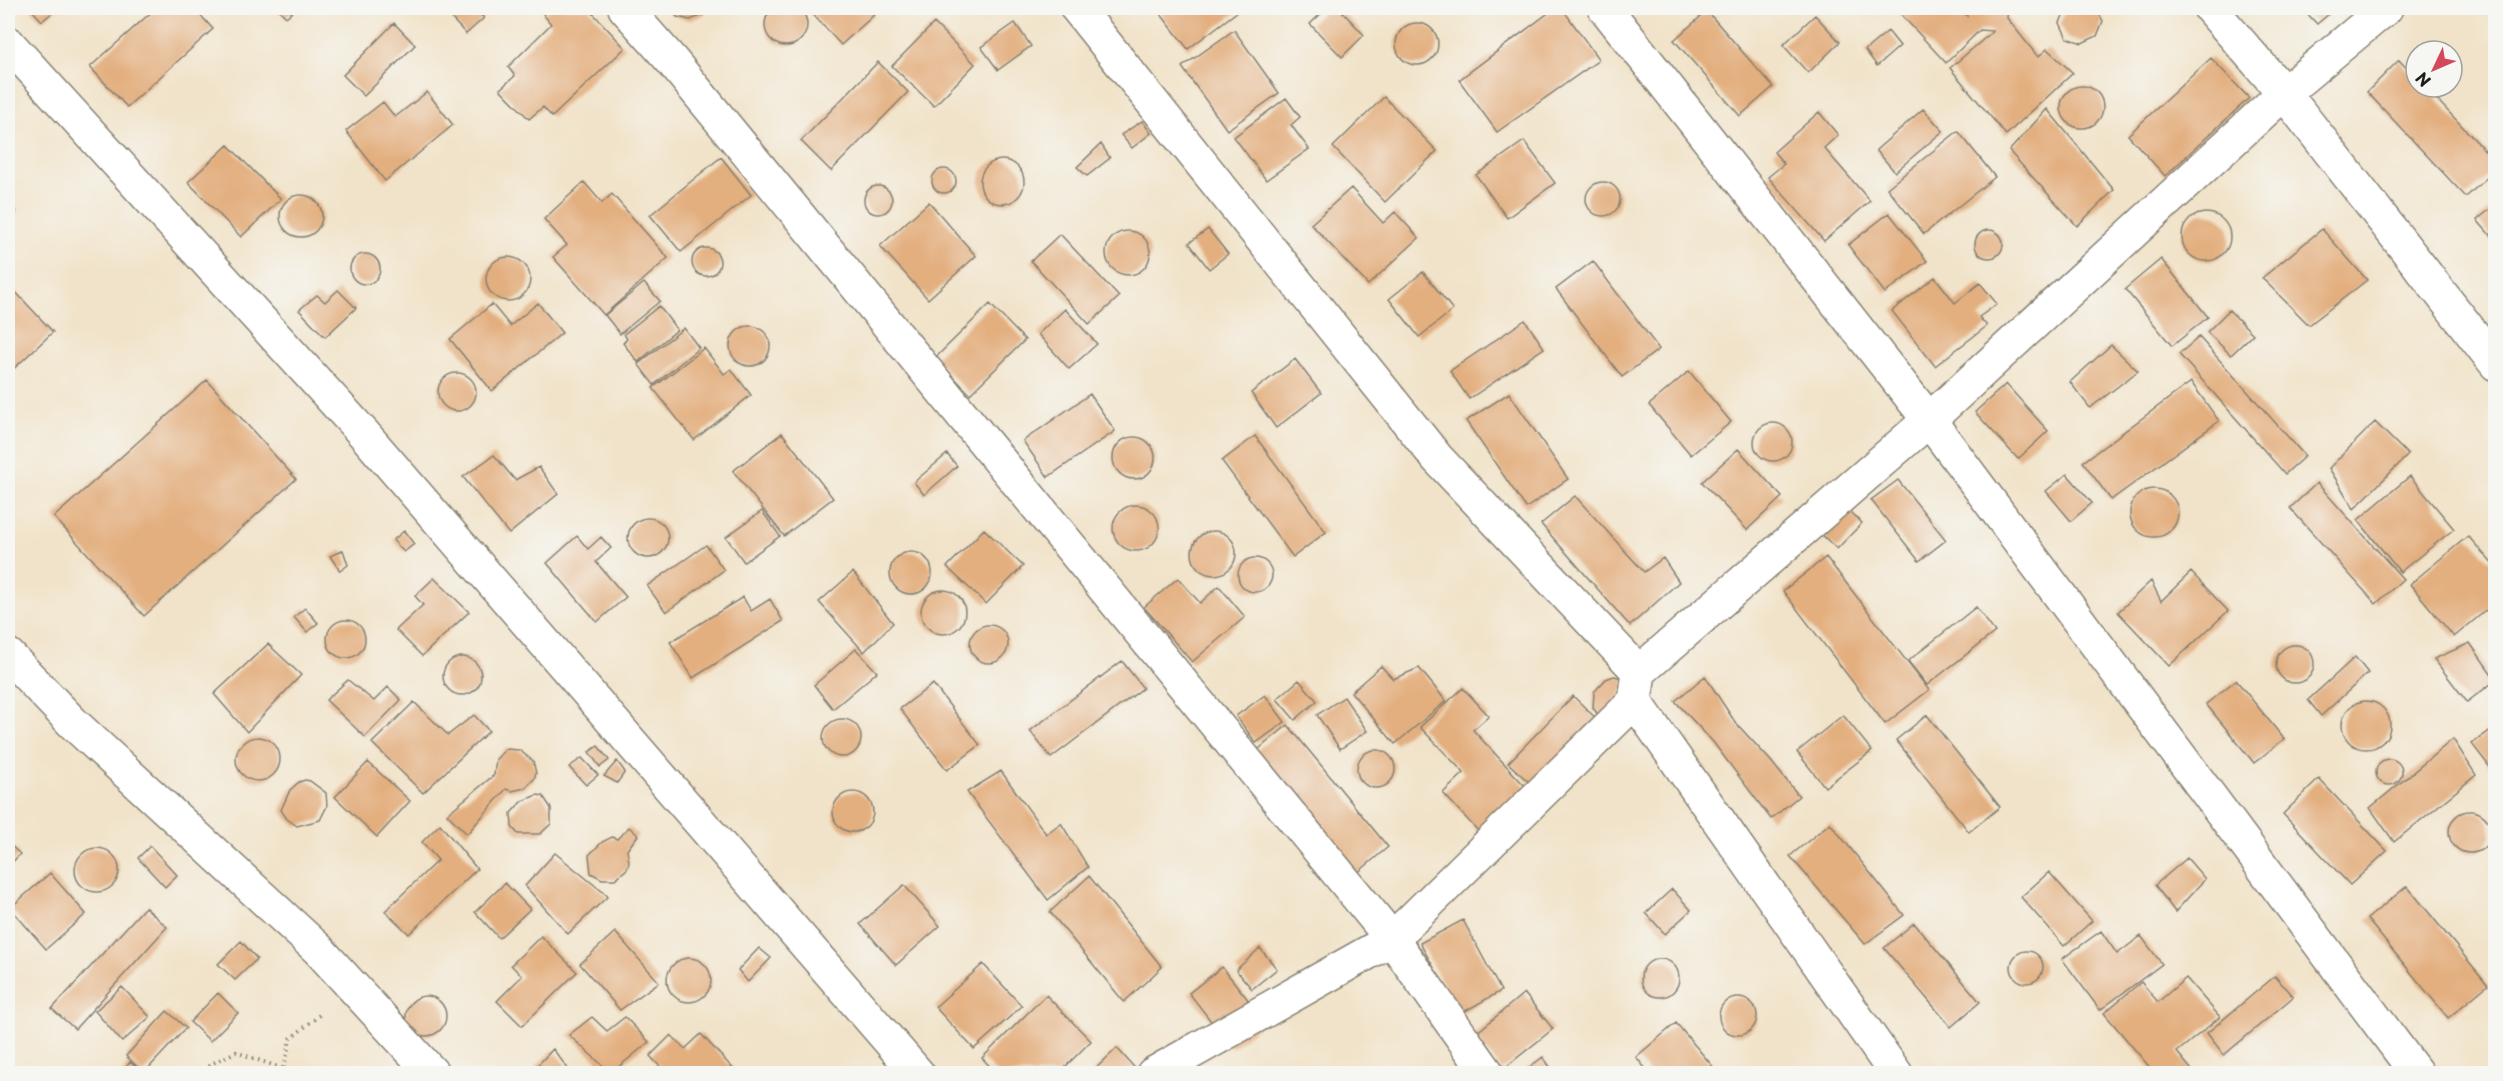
<svg xmlns="http://www.w3.org/2000/svg" width="2503" height="1081" viewBox="0 0 2503 1081" font-family="'Playpen Sans',sans-serif">
  <style>
    .building { fill: #e3af7f }
    .lines { fill: none; stroke-linecap: round; stroke-linejoin: round }
    .street-casing { stroke: #868072; stroke-width: 36 }
    .path { stroke: #868072; stroke-width: 4; stroke-dasharray: 1.5 4.5; stroke-linecap: butt }
    .street { stroke: #fff; stroke-width: 33 }
  </style>
  <rect width="100%" height="100%" fill="#f6f6f2"/>
  <filter id="ink" filterUnits="userSpaceOnUse"><feTurbulence type="fractalNoise" baseFrequency=".0167" numOctaves="2"/><feDisplacementMap in="SourceGraphic" scale="12" xChannelSelector="R" yChannelSelector="G"/><feConvolveMatrix kernelMatrix="1 2 1 2 8 2 1 2 1" color-interpolation-filters="sRGB"/></filter>
  <filter id="wash" filterUnits="userSpaceOnUse"><feTurbulence type="fractalNoise" baseFrequency=".008" numOctaves="4" result="noise"/><feDisplacementMap in="SourceGraphic" scale="24" xChannelSelector="R" yChannelSelector="G"/><feGaussianBlur stdDeviation="1.35" result="paint"/><feColorMatrix in="noise" values="0 0 0 0 0 0 0 0 0 0 0 0 0 0 0 0 0 1.4 0 .05"/><feComposite in="paint" operator="in"/></filter>
  <g filter="url(#wash)">
    <rect width="100%" height="100%" fill="#f1e3c9"/>
    <g id="blocks">
      <!-- building -->
      <path class="building" d="M765 25a21 21 0 1 1 42 0a21 21 0 1 1-42 0Z
        M30,8H58L42,21Z
        M156,8H194L213,29L127,107L90,67Z
        M277,8H297L286,17Z
        M465,8H474L484,18L466,34L452,19Z
        M551,8H588L625,48L552,117L543,107L529,119L500,89L515,76L508,67L551,24L543,14Z
        M669,8H709L703,15L690,20L677,17Z
        M807,8H867L874,15L841,45Z
        M1156,8H1242L1188,49Z
        M1327,8H1339L1364,35L1342,57L1310,24Z
        M1555,8H1562L1599,60L1497,132L1459,80Z
        M1895,8H1960L1967,16V8H2008L2007,18L2038,57L2047,49L2073,73L2006,135L1950,68L1993,31L1980,30L1946,63Z
        M2066,8H2096L2103,21L2097,36L2082,43L2067,38L2060,23Z
        M2302,8H2336L2317,24Z
        M1707,11L1773,87L1740,116L1674,40Z
        M1815,15L1840,42L1808,73L1783,45Z
        M1396 44a21 21 0 1 1 42 0a21 21 0 1 1-42 0Z
        M394,23L415,45L364,96L343,75Z
        M934,23L975,64L934,106L892,66Z
        M1015,23L1031,46L998,70L981,47Z
        M1234,30L1279,93L1227,130L1182,67Z
        M1888,31L1900,46L1877,66L1865,50Z
        M2211,58L2249,98L2165,176L2128,135Z
        M2399,60L2416,78V87H2425L2496,162V169L2466,197L2367,92Z
        M878,62L908,92L831,171L801,141Z
        M2061 107a21 21 0 1 1 42 0a21 21 0 1 1-42 0Z
        M427,92L453,125L385,181L346,131L383,102L395,117Z
        M1384,97L1437,151L1385,202L1333,147Z
        M1286,98L1300,117L1291,125L1309,149L1266,180L1234,137Z
        M1923,109L1943,131L1895,172L1876,150Z
        M2047,109L2114,190L2077,226L2009,151Z
        M1819,112L1838,135L1824,148L1870,201L1824,241L1768,177L1784,164L1774,152Z
        M1142,121L1151,133L1132,148L1121,135Z
        M1958,131L1995,177L1924,234L1887,188Z
        M1524,141L1555,183L1507,218L1476,175Z
        M1101,144L1110,158L1087,176L1077,167Z
        M228,145L281,199L241,237L188,182Z
        M721,157L751,195L681,252L650,215Z
        M980 182a22 22 0 1 1 44 0a22 22 0 1 1-44 0Z
        M932 181a12 12 0 1 1 24 0a12 12 0 1 1-24 0Z
        M584,182L602,203L612,194L668,258L604,315L553,257L567,245L544,219Z
        M1586 199a17 17 0 1 1 34 0a17 17 0 1 1-34 0Z
        M864 200a14 14 0 1 1 28 0a14 14 0 1 1-28 0Z
        M1351,188L1383,223L1395,212L1419,238L1368,285L1311,224Z
        M280 216a21 21 0 1 1 42 0a21 21 0 1 1-42 0Z
        M8,198L16,212L14,224L8,230Z
        M929,202L976,256L928,299L880,246Z
        M2496,204V242L2477,220Z
        M1889,213L1927,261L1885,293L1848,245Z
        M2182 237a24 24 0 1 1 48 0a24 24 0 1 1-48 0Z
        M1208,229L1228,254L1209,269L1189,243Z
        M2322,229L2367,280L2309,325L2262,278Z
        M1975 244a14 14 0 1 1 28 0a14 14 0 1 1-28 0Z
        M1106 253a22 22 0 1 1 44 0a22 22 0 1 1-44 0Z
        M1060,234L1119,297L1089,324L1031,261Z
        M692 262a14 14 0 1 1 28 0a14 14 0 1 1-28 0Z
        M350 269a15 15 0 1 1 30 0a15 15 0 1 1-30 0Z
        M486 279a22 22 0 1 1 44 0a22 22 0 1 1-44 0Z
        M2161,259L2208,317L2172,346L2125,289Z
        M1593,261L1659,349L1622,377L1556,289Z
        M1423,272L1453,310L1419,337L1389,299Z
        M1935,277L1955,303L1980,283L1997,304L1979,317L1987,326L1935,366L1892,311Z
        M644,283L660,301L620,334L605,315Z
        M11,287L53,332L8,374V291Z
        M338,290L356,308L325,337L299,310L317,295L325,302Z
        M538,303L562,333L492,391L450,339L492,304L510,326Z
        M990,304L1025,340L970,394L935,358Z
        M659,306L677,330L638,362L623,343L627,339L624,334Z
        M1065,309L1097,344L1069,369L1038,334Z
        M2229,310L2253,334L2231,355L2207,332Z
        M1525,320L1544,348L1469,399L1450,371Z
        M730 346a20 20 0 1 1 40 0a20 20 0 1 1-40 0Z
        M684,328L699,348L654,385L638,364Z
        M2199,337L2305,456L2285,474L2179,354Z
        M2111,345L2138,371L2090,408L2070,382Z
        M704,348L724,374L731,369L751,395L694,440L653,388Z
        M1295,359L1321,393L1276,428L1251,393Z
        M1689,371L1731,422L1691,455L1649,405Z
        M438 392a19 19 0 1 1 38 0a19 19 0 1 1-38 0Z
        M207,380L296,479L144,616L54,517Z
        M2191,382L2219,421L2111,500L2083,462Z
        M2006,384L2048,431L2018,459L1975,412Z
        M1509,393L1568,479L1526,508L1466,421Z
        M1090,394L1115,431L1048,477L1023,441Z
        M2375,422L2408,455L2354,509L2329,468Z
        M1754 442a19 19 0 1 1 38 0a19 19 0 1 1-38 0Z
        M782,433L833,498L784,536L733,471Z
        M1255,436L1326,532L1293,557L1222,461Z
        M1113 458a21 21 0 1 1 42 0a21 21 0 1 1-42 0Z
        M1738,449L1782,497L1747,530L1702,482Z
        M947,454L957,466L924,495L914,482Z
        M494,455L515,480L539,467L558,494L509,534L463,477Z
        M2067,474L2092,503L2071,521L2046,491Z
        M2410,476L2454,529L2400,572L2358,520Z
        M1898,480L1946,540L1919,561L1871,500Z
        M2317,483L2403,579L2376,604L2290,508Z
        M2130 513a24 24 0 1 1 48 0a24 24 0 1 1-48 0Z
        M1575,496L1644,572L1663,558L1679,582L1630,626L1541,524Z
        M1843,504L1862,523L1837,549L1818,531Z
        M1113 528a23 23 0 1 1 46 0a23 23 0 1 1-46 0Z
        M762,511L780,536L744,562L726,537Z
        M628 538a20 20 0 1 1 40 0a20 20 0 1 1-40 0Z
        M984,529L1023,566L986,604L947,567Z
        M1192 553a22 22 0 1 1 44 0a22 22 0 1 1-44 0Z
        M404,531L414,544L404,552L393,540Z
        M577,536L588,549L601,537L611,548L596,562L626,597L597,622L547,563Z
        M2468,536L2496,568V602L2454,637L2410,584Z
        M706,545L724,570L666,612L647,586Z
        M343,550L348,565L340,571L330,556Z
        M890 573a21 21 0 1 1 42 0a21 21 0 1 1-42 0Z
        M1826,557L1929,690L1885,724L1783,591Z
        M1238 575a17 17 0 1 1 34 0a17 17 0 1 1-34 0Z
        M853,572L893,623L864,652L819,602Z
        M2191,572L2228,611L2169,666L2118,612L2151,581L2161,601Z
        M434,578L469,612L422,656L396,630L423,605L415,596Z
        M1178,578L1200,603L1219,586L1245,617L1192,662L1144,607Z
        M921 612a22 22 0 1 1 44 0a22 22 0 1 1-44 0Z
        M743,597L751,611L770,599L783,621L693,678L670,642Z
        M1976,607L1995,632L1927,685L1908,661Z
        M305,608L318,623L307,632L294,617Z
        M327 639a19 19 0 1 1 38 0a19 19 0 1 1-38 0Z
        M970 644a19 19 0 1 1 38 0a19 19 0 1 1-38 0Z
        M2470,643L2496,680L2467,702L2434,659Z
        M268,644L301,675L247,732L214,694Z
        M2276 664a19 19 0 1 1 38 0a19 19 0 1 1-38 0Z
        M856,649L877,672L833,709L814,685Z
        M2355,657L2368,673L2321,716L2308,700Z
        M443 676a19 19 0 1 1 38 0a19 19 0 1 1-38 0Z
        M1122,661L1143,688L1051,758L1030,731Z
        M1381,666L1393,679L1419,668L1446,701L1395,744L1351,692Z
        M1614,676L1630,680L1602,720L1593,708L1594,692L1606,679Z
        M1705,676L1735,722L1770,760L1799,796L1771,819L1713,742L1675,701Z
        M348,680L374,701L388,687L401,700L365,737L326,700Z
        M1299,680L1317,701L1295,720L1277,699Z
        M2236,680L2284,739L2254,763L2206,704Z
        M933,684L980,745L947,770L900,709Z
        M1463,688L1489,716L1473,730L1539,801L1491,845L1443,793L1464,773L1420,727Z
        M1265,695L1285,722L1256,743L1236,716Z
        M1573,696L1609,731L1545,797L1508,763Z
        M1344,697L1367,731L1340,749L1317,715Z
        M2342 725a24 24 0 1 1 48 0a24 24 0 1 1-48 0Z
        M414,702L448,735L474,715L489,731L423,793L372,743Z
        M1843,715L1872,751L1825,787L1797,752Z
        M1927,715L2000,807L1969,832L1896,740Z
        M823 738a19 19 0 1 1 38 0a19 19 0 1 1-38 0Z
        M1288,725L1388,847L1349,880L1249,757Z
        M2496,726V775L2472,744Z
        M236 759a22 22 0 1 1 44 0a22 22 0 1 1-44 0Z
        M2453,739L2476,775L2394,842L2370,808Z
        M598,746L609,760L600,767L589,752Z
        M506,749L519,750L533,761L536,773L534,779L525,788L512,791L506,789L467,834L447,814L494,775L496,759Z
        M1357 769a19 19 0 1 1 38 0a19 19 0 1 1-38 0Z
        M582,758L598,775L586,785L569,767Z
        M2376 772a13 13 0 1 1 26 0a13 13 0 1 1-26 0Z
        M617,761L625,772L617,783L604,776Z
        M368,762L410,801L377,837L335,797Z
        M1001,771L1046,834L1061,823L1088,867L1048,900L967,792Z
        M2319,779L2387,851L2350,885L2283,814Z
        M305,780L310,781L326,793L327,806L320,820L297,826L287,819L281,810L290,790L299,782Z
        M833 812a20 20 0 1 1 40 0a20 20 0 1 1-40 0Z
        M537,795L543,796L551,808V824L540,834H518L512,827L511,813L522,801Z
        M2449 832a21 21 0 1 1 42 0a21 21 0 1 1-42 0Z
        M1830,823L1904,915L1865,944L1790,856Z
        M440,824L477,869L409,934L385,911L438,860L422,842Z
        M629,827L638,835L627,850L629,862L627,869L615,879H602L591,873L589,855L602,842L612,837L617,839Z
        M8,843L20,854L8,867Z
        M150,846L177,875L165,887L138,858Z
        M75 870a22 22 0 1 1 44 0a22 22 0 1 1-44 0Z
        M555,853L608,896L568,934L525,886Z
        M2187,858L2205,879L2175,912L2155,885Z
        M2049,872L2092,921L2064,946L2021,897Z
        M50,873L86,914L46,949L10,908Z
        M1089,876L1162,967L1124,1002L1050,912Z
        M505,883L530,909L499,938L475,912Z
        M904,885L940,926L896,965L860,924Z
        M2407,886L2488,985L2448,1018L2367,919Z
        M1672,889L1691,910L1665,934L1646,913Z
        M145,907L167,927L75,1029L52,1009Z
        M1463,920L1501,991L1460,1014L1420,943Z
        M1914,923L1980,1002L1951,1027L1884,948Z
        M2101,931L2117,954L2141,936L2162,964L2100,1010L2062,959Z
        M615,932L659,982L620,1010L580,964Z
        M541,936L577,972L522,1026L497,1001L522,976L511,965Z
        M241,941L257,959L235,980L218,964Z
        M759,948L771,958L748,982L738,970Z
        M1260,948L1277,969L1252,989L1236,970Z
        M2011 967a16 16 0 1 1 32 0a16 16 0 1 1-32 0Z
        M667 980a22 22 0 1 1 44 0a22 22 0 1 1-44 0Z
        M1641 978a19 19 0 1 1 38 0a19 19 0 1 1-38 0Z
        M983,964L1022,1006L974,1049L935,1007Z
        M1222,967L1265,1021L1232,1048L1189,993Z
        M2275,976L2293,997L2224,1055L2207,1033Z
        M2186,978L2220,1017L2177,1052L2195,1074H2148L2152,1070L2104,1013L2141,982L2158,1002Z
        M122,987L150,1017L122,1042L95,1011Z
        M218,993L238,1013L210,1041L190,1022Z
        M1524,993L1553,1029L1502,1070L1474,1035Z
        M1046,995L1091,1041L1058,1074H997L982,1058Z
        M406 1016a20 20 0 1 1 40 0a20 20 0 1 1-40 0Z
        M1719 1016a19 19 0 1 1 38 0a19 19 0 1 1-38 0Z
        M167,1011L186,1028L144,1073L126,1056Z
        M592,1017L607,1031L625,1017L649,1042L611,1073L569,1035Z
        M1676,1023L1715,1069L1710,1074H1650L1636,1057Z
        M701,1034L738,1074H667L650,1056L671,1035L685,1049Z
        M1117,1048L1140,1074H1090Z
        M553,1049L572,1074H529Z
        M1543,1057L1555,1074H1520Z
        M8,1061L19,1074H8Z
        M130,1062L144,1074H121Z"/>
    </g>
  </g>
  <g filter="url(#ink)">
    <use href="#blocks" fill-opacity="0" stroke="#868072" stroke-width="1.5"/>
    <g class="lines">
      <defs>
        <path id="street" d="M625,8L672,61L1392,939L1488,1074
          M1077,8L1437,458L1639,672L1635,701L1392,939L1153,1074
          M1605,8L1929,420L2417,1074
          M2210,8L2284,93L2496,364
          M8,43L364,434L918,1074
          M8,655L73,723L318,949L433,1074
          M1639,672L1929,420L2284,93L2386,8
          M1635,701L1896,1074"/>
      </defs>
      <!-- street casing -->
      <use href="#street" class="street-casing"/>
      <!-- path -->
      <path class="path" d="M200,1074L213,1063L236,1052L284,1069
        M283,1074L290,1039L322,1013"/>
      <!-- street -->
      <use href="#street" class="street"/>
    </g>
  </g>
  <!-- margin -->
  <rect width="2503" height="1081" fill="none" stroke="#f6f6f2" stroke-width="30"/>
  <!-- north arrow -->
  <g transform="translate(2434 69) rotate(226)"><circle r="28" fill="#f6f6f2" stroke="#9f9f9c" stroke-width="1.5"/>
  <path d="M0-4.5L10 22L0 15L-10 22Z" fill="#d1495b"/>
  <text y="-9" font-size="16" font-weight="bold" text-anchor="middle" fill="#1c1c1c">N</text>
  </g>
</svg>
